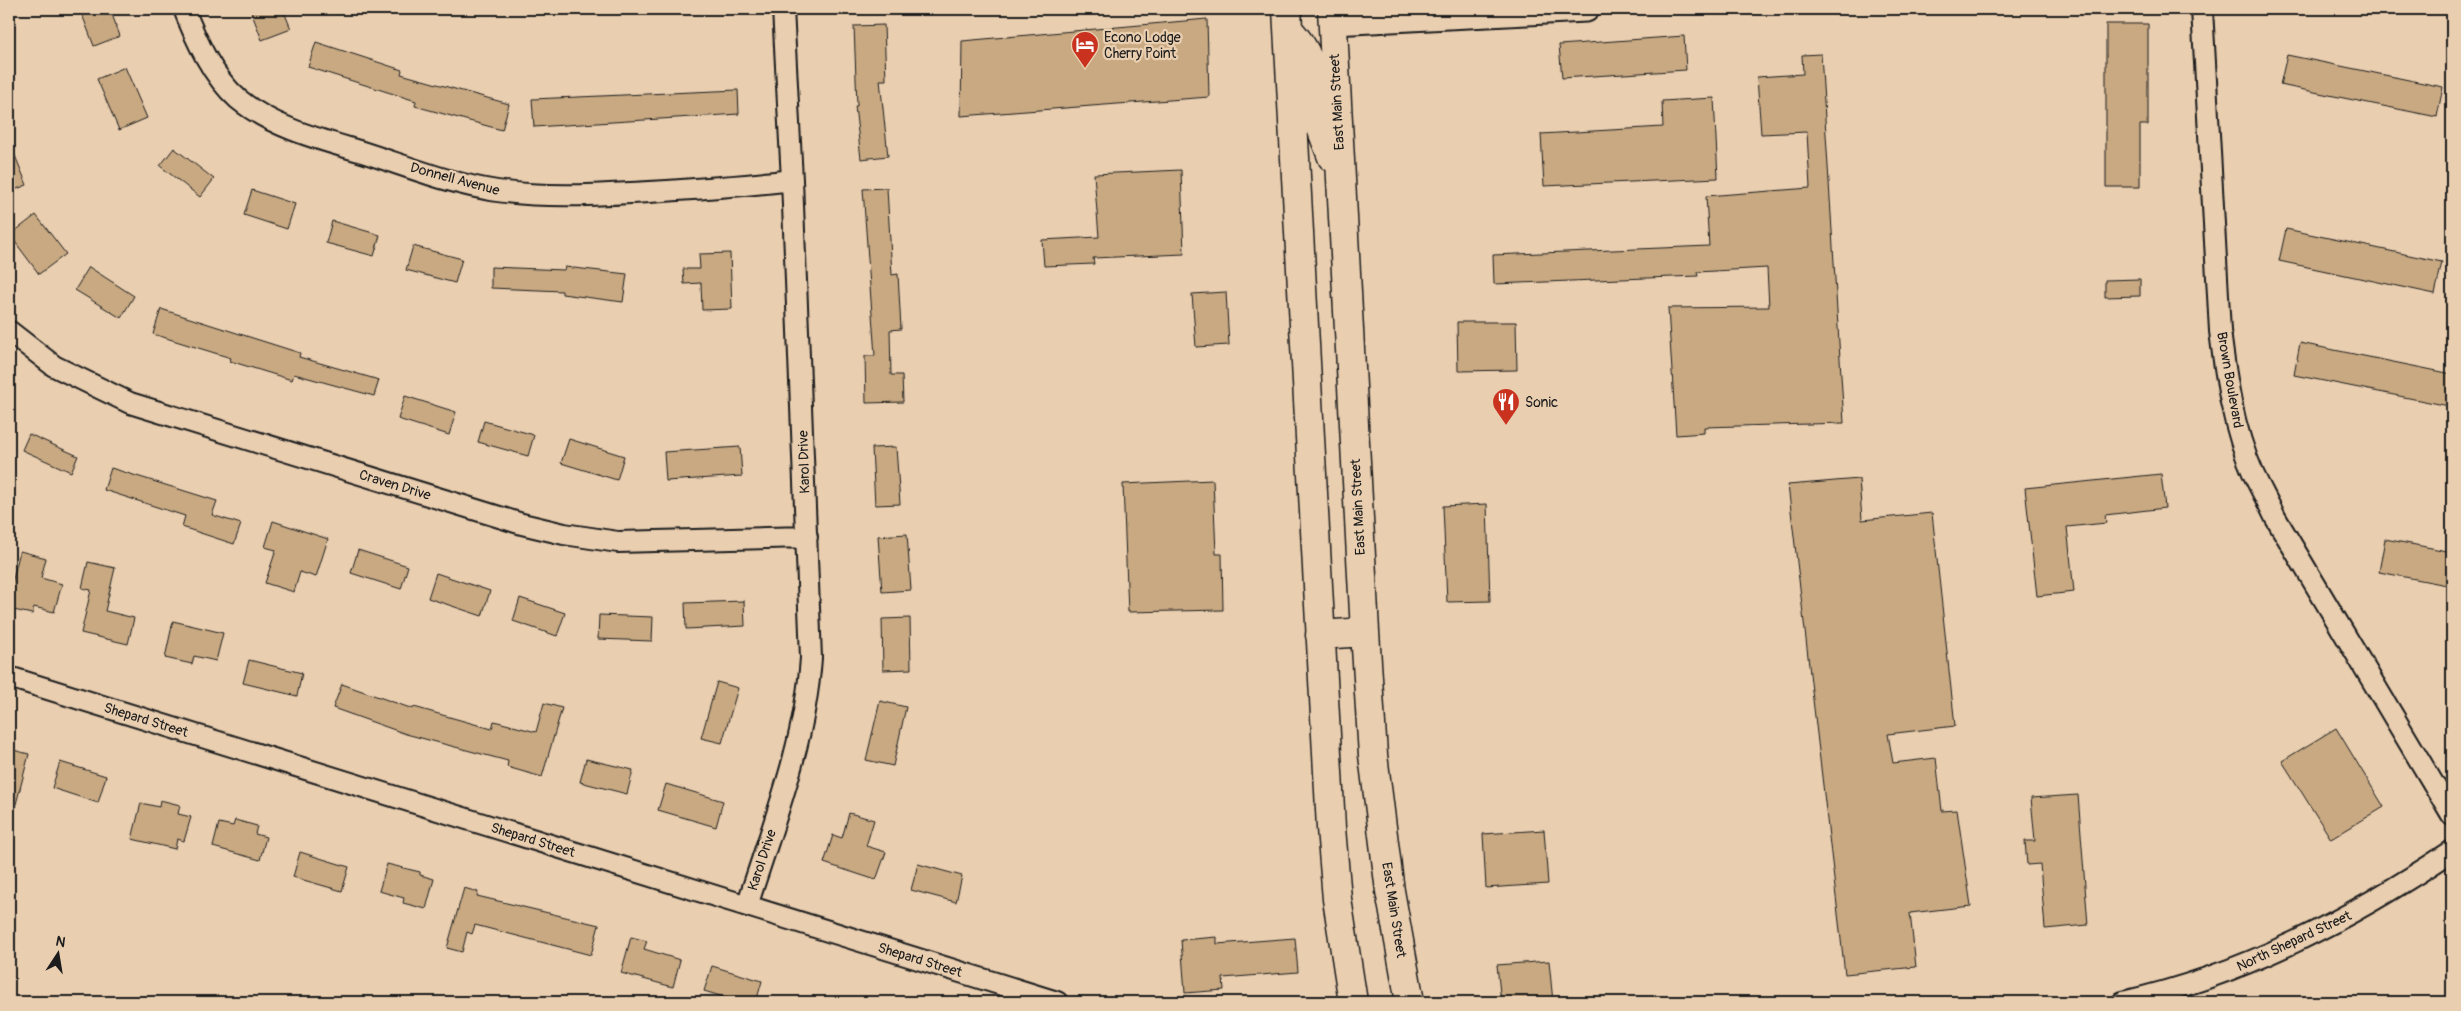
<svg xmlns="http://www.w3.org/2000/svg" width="2461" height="1011" viewBox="0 0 2461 1011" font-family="Pangolin,sans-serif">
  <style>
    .building { fill: #c8a982; stroke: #1c1c1c }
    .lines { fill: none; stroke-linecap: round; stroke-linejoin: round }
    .minor-casing { stroke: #1c1c1c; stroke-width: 24 }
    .tertiary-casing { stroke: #1c1c1c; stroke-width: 29 }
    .primary-casing { stroke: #1c1c1c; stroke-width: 31 }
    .minor { stroke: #e9ceb0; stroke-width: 20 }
    .tertiary { stroke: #e9ceb0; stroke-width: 25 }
    .primary { stroke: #e9ceb0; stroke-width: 28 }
    .labels { text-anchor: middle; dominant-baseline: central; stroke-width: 4.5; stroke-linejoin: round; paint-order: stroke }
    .poi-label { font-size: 14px; fill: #1c1c1c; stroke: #e9ceb0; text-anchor: start }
    .street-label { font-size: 14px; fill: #1c1c1c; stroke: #e9ceb0 }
  </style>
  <rect width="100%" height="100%" fill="#e9ceb0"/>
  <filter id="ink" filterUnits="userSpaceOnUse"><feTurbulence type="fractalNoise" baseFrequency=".02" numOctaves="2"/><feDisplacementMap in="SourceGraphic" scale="10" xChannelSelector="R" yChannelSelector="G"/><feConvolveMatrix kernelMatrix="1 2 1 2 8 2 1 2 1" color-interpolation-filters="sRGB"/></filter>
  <g filter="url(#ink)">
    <!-- building -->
    <path class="building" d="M80,9H110L120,36L94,46Z
      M250,9H283L291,29L262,40Z
      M1207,19L1209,97L961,116L962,41Z
      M2106,24H2148V125H2140V187H2106Z
      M884,25L886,80H880L888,156L861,159L855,106H857L854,26Z
      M1684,36L1686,70L1562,78L1559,45Z
      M316,42L402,70L401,74L509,104L502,130L415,106L416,101L308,67Z
      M1821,54L1844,423L1704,427V433L1676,435L1668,308L1769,307L1767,268L1697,272L1698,276L1494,284L1493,255L1709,246L1706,196L1810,188L1807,132L1761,134L1757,77L1803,74L1802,55Z
      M2287,55L2443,87L2437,117L2280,85Z
      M125,67L147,118L119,130L97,79Z
      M738,90L739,114L534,127L532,99Z
      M1714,98L1718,178L1544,186L1541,134L1663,127L1662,101Z
      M9,141L27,185L9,192Z
      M174,148L214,179L200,197L160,166Z
      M1181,170L1184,254L1093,258L1094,264L1044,266L1042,240L1099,237L1094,174Z
      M887,188L892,275L898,274L901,329L890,330L891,375H902L903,402L866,403L865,356H875L863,189Z
      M252,190L295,204L287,229L244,215Z
      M36,215L66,254L39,274L10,235Z
      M332,221L380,235L374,256L326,243Z
      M2286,229L2442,262L2435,294L2279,261Z
      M413,246L462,259L455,283L406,270Z
      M730,253L732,309L702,310L701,283L684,284L683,269H700L699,254Z
      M89,267L134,296L121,318L75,290Z
      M491,267L564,270L565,267L627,274L623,302L562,294V291L491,288Z
      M2140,279V296L2105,297V280Z
      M1226,292L1229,345L1196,347L1192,294Z
      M161,309L300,353L299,357L379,380L374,396L294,374L292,380L230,361L231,358L153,334Z
      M1457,322H1516L1517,370L1458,371Z
      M2300,343L2452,374L2449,406L2294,375Z
      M405,396L456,412L449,435L398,419Z
      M484,421L534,435L528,456L478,442Z
      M29,434L78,456L71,472L22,450Z
      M569,439L624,456L617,480L561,463Z
      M740,447L742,476L666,481L664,452Z
      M896,447L900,504L875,505L872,448Z
      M111,468L217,501L212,515L241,524L234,544L182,527L185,516L104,490Z
      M2161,474L2165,508L2105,515L2106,523L2067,527L2074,592L2037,596L2025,488Z
      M1859,479L1862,520L1932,513L1955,726L1888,734L1893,763L1936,758L1942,811L1957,810L1971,906L1910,913L1916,967L1845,974L1788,485Z
      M1213,480L1216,554H1222L1223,610L1128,612L1123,484Z
      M1487,504L1490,601L1447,602L1443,506Z
      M273,521L328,539L316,577L300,572L294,592L265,583L276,550L265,547Z
      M907,534L911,590L882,592L878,536Z
      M2385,539L2452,552V586L2379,572Z
      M358,550L408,566L401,589L351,573Z
      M20,551L46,558L41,578L62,584L54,612L34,607L32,614L9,609V595Z
      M88,562L115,568L105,611L134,618L128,644L81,633L91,590L82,588Z
      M436,573L490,591L482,616L428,598Z
      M520,598L565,613L557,636L513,621Z
      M744,601L745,626L686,629L685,603Z
      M599,615L653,617L652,641L598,639Z
      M910,618L911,669L883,670L882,619Z
      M173,621L223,633L216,661L194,656L192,664L165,658Z
      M249,660L302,673L297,696L243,683Z
      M717,682L738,688L722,743L701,738Z
      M342,684L413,709L414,707L492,729L494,721L536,732L544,703L562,708L542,777L507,767L508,761L406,734L333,708Z
      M880,701L906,707L893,766L866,760Z
      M2336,728L2384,807L2331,839L2282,761Z
      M9,749L29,754L14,812L9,811Z
      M586,759L633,770L627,794L580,782Z
      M60,762L106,776L98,803L52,788Z
      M666,784L723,801L716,827L658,810Z
      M2078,795L2088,925L2045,929L2040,864L2027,865L2025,841H2035L2031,798Z
      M160,800L180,805L178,814L191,817L184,841L177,839L175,849L132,839L141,803L159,807Z
      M849,813L874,820L866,846L886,852L876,880L824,863L833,835L842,838Z
      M235,820L257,826L255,834L266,837L260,860L213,847L219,823L233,826Z
      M1544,830L1548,884L1486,888L1483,834Z
      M300,852L349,867L342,891L293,877Z
      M387,864L420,872V875L434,879L426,909L403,903L404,898L379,891Z
      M918,864L962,876L956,902L911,890Z
      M464,888L478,892L477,896L599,925L591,955L475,925L472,934L467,932L462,952L447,948Z
      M631,937L647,941L644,949L680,960L673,987L621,973Z
      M1217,937V944L1295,938L1298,972L1223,978L1224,990L1185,993L1181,940Z
      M1549,961L1553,1002H1501L1497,965Z
      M712,966L762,981L756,1002H740L704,991Z"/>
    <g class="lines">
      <defs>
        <path id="minor" d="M184,9C196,40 212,76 238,99C272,127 318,139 359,151C404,165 450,184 497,191C547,198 598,195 649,192C697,189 744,186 792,180
          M2202,9L2220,331C2226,379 2233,428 2253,473C2260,488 2268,502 2275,517L2452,815
          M9,331L54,366L130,403L522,524L564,534L618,542L807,537
          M9,677L1057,1002
          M747,906C773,824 805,744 811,658L792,180L783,9
          M2123,1002C2244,975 2350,919 2452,851"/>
        <path id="tertiary" d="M1333,22L1586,9"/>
        <path id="primary" d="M1287,9L1331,828L1337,899L1353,1002
          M1332,9L1365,632L1373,755L1390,891L1410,1002
          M1289,30C1318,62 1309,75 1317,113C1320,128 1327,143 1332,157
          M1320,635L1365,632"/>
      </defs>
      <!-- minor casing -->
      <use href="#minor" class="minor-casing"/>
      <!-- tertiary casing -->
      <use href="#tertiary" class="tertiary-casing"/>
      <!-- primary casing -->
      <use href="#primary" class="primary-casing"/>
      <!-- minor -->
      <use href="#minor" class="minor"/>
      <!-- tertiary -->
      <use href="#tertiary" class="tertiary"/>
      <!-- primary -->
      <use href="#primary" class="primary"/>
    </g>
  </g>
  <!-- icons -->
  <defs>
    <symbol id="hotel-pin" viewBox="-11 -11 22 30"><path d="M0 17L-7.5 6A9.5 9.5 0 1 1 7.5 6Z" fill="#c8321e" stroke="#e9ceb0"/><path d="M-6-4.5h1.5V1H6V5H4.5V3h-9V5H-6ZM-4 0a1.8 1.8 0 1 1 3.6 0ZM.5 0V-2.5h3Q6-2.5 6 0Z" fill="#fff"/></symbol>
    <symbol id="restaurant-pin" viewBox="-11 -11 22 30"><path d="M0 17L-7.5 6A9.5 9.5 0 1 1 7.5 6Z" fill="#c8321e" stroke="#e9ceb0"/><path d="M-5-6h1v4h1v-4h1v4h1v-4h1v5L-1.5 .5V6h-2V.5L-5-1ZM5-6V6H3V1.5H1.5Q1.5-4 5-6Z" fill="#fff"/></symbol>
  </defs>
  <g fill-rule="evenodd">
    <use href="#hotel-pin" x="1069" y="29" width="32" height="43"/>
    <use href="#restaurant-pin" x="1490" y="386" width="32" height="43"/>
  </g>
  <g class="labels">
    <!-- poi labels -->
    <g class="poi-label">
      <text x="1104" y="37">Econo Lodge<tspan x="1104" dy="16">Cherry Point</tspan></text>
      <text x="1525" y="402">Sonic</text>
    </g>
    <!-- street labels -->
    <g class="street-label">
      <text transform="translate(1337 102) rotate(-93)">East Main Street</text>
      <text transform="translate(455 179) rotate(15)">Donnell Avenue</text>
      <text transform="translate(2230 380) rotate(80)">Brown Boulevard</text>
      <text transform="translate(804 462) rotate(-92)">Karol Drive</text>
      <text transform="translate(395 485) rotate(17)">Craven Drive</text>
      <text transform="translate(1358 507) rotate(-93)">East Main Street</text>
      <text transform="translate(146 720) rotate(17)">Shepard Street</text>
      <text transform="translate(533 840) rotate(17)">Shepard Street</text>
      <text transform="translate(762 860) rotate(-72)">Karol Drive</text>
      <text transform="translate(1394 910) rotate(81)">East Main Street</text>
      <text transform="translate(2294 941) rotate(-25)">North Shepard Street</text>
      <text transform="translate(920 960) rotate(17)">Shepard Street</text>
    </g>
  </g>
  <!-- margin -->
  <rect width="2461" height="1011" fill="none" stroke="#e9ceb0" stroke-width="30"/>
  <rect x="15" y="15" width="2431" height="981" fill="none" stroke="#1c1c1c" stroke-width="2" filter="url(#ink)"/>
  <!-- north arrow -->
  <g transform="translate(58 954) rotate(12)" stroke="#e9ceb0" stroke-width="4" paint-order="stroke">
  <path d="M0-4L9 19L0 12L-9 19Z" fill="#1c1c1c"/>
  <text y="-8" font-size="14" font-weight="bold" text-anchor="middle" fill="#1c1c1c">N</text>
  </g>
</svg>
